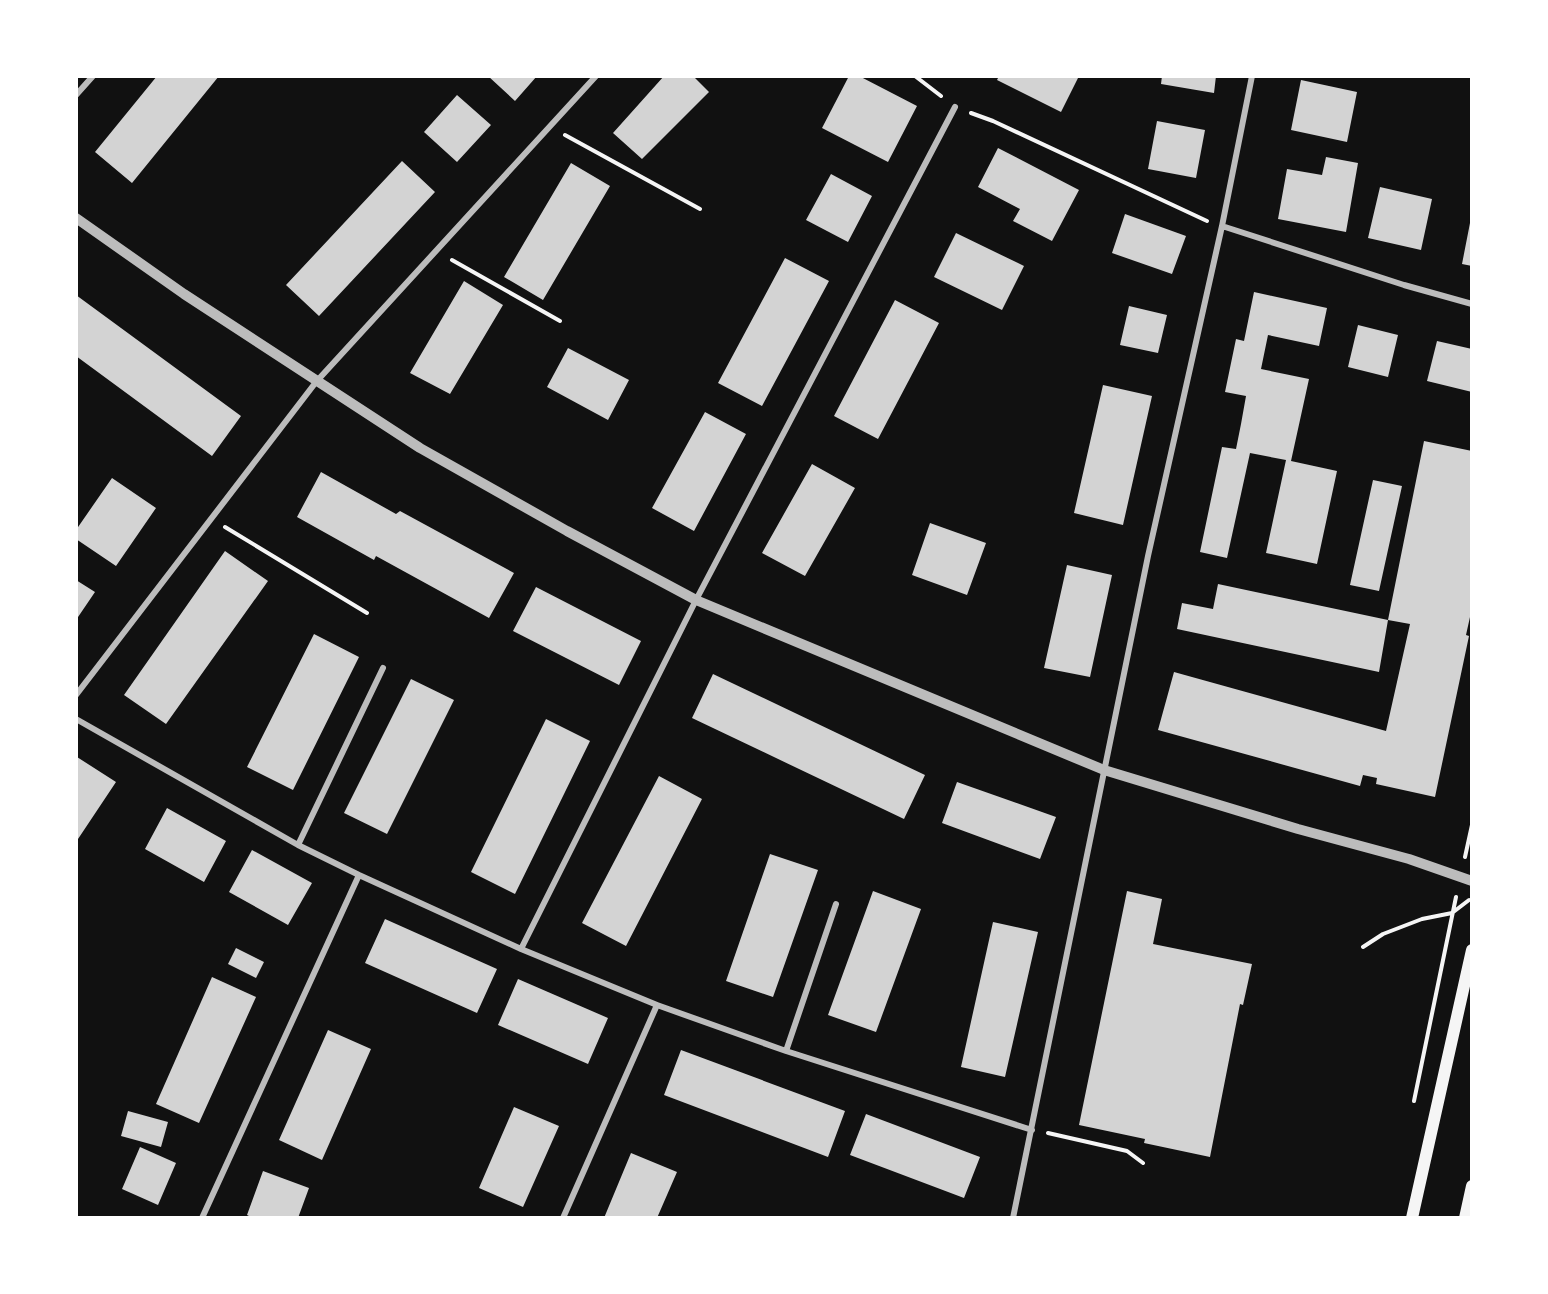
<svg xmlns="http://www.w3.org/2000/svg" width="1548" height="1294" viewBox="0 0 1548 1294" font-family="'Varela Round',sans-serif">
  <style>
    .building { fill: #d3d3d3 }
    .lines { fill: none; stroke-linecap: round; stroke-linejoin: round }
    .path { stroke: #f5f5f5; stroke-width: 4 }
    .minor { stroke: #bcbcbc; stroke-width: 6 }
    .tertiary { stroke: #bcbcbc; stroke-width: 10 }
    .secondary { stroke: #f5f5f5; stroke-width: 12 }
  </style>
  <rect width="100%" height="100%" fill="#111"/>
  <!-- building -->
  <path class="building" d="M157,76H219L132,183L95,152Z
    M488,76H537L515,101Z
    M664,76H693L709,92L642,159L613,133Z
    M849,76H859L917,106L888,162L822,128Z
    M999,76H1079L1061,112L997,80Z
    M1162,76H1216L1214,93L1161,84Z
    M1301,80L1357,92L1347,142L1291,130Z
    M457,95L491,125L457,162L424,132Z
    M1157,121L1205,130L1196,178L1148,169Z
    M998,148L1079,190L1052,241L1013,221L1020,209L978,187Z
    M1326,157L1358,163L1346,232L1278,219L1287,169L1322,175Z
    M402,161L435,192L319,316L286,285Z
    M571,163L610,186L543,300L504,277Z
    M831,174L872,196L848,242L806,220Z
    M1380,187L1432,199L1421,250L1368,238Z
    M1125,214L1186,236L1172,274L1112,253Z
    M1470,223H1472V266L1462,264Z
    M956,233L1024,266L1002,310L934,277Z
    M785,258L829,281L762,406L718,383Z
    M464,281L503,305L450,394L410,373Z
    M1254,292L1327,308L1319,346L1268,335L1261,369L1309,379L1291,461L1337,471L1317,564L1266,553L1286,460L1250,453L1227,558L1200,552L1222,447L1236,449L1241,424L1246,396L1225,392L1236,339L1244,341Z
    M76,295L241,416L212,456L76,356Z
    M895,300L939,323L878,439L834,416Z
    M1129,306L1167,315L1158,353L1120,345Z
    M1358,325L1398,335L1388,377L1348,367Z
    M1437,341L1472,349V392L1427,381Z
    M568,348L629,380L608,420L547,387Z
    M1103,385L1152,396L1123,525L1074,513Z
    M705,412L746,434L694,531L652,508Z
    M1424,441L1472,451V608L1466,635L1469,636L1435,797L1376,784L1377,778L1363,775L1360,786L1158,730L1174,672L1386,731L1410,624L1388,620L1379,672L1177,629L1182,603L1213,609L1218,584L1388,620Z
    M812,464L855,488L805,576L762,553Z
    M321,472L396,514L400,511L514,573L489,618L376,556L374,560L297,517Z
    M112,478L156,508L116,566L76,539V530Z
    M1373,480L1402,486L1379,591L1350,585Z
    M930,523L986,543L967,595L912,575Z
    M225,551L268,581L166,724L124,695Z
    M1067,565L1112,575L1090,677L1044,668Z
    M76,580L95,592L76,620Z
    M536,587L641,641L619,685L513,631Z
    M314,634L359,657L293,790L247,767Z
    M713,674L925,775L904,819L692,718Z
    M411,679L454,700L387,834L344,813Z
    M546,719L590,741L515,894L471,872Z
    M77,757L116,782L76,842V758Z
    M659,776L702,799L626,946L582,923Z
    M957,782L1056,817L1040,859L942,823Z
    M167,808L226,841L204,882L145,849Z
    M252,850L312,883L288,925L229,892Z
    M770,854L818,870L773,997L726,981Z
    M873,891L921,909L876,1032L828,1015Z
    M1127,891L1162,899L1153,944L1252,964L1243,1005L1240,1004L1210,1157L1144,1143L1145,1139L1079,1125Z
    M385,919L497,969L477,1013L365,963Z
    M993,922L1038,932L1005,1077L961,1067Z
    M236,948L264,962L256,978L228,964Z
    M212,977L256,997L199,1123L156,1104Z
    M518,979L608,1018L588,1064L498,1025Z
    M328,1030L371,1049L322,1160L279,1140Z
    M681,1050L845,1111L828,1157L664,1095Z
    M514,1107L559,1126L523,1207L479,1188Z
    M128,1111L168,1122L161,1147L121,1136Z
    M866,1114L980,1157L964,1198L850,1155Z
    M140,1147L176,1163L158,1205L122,1189Z
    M631,1153L677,1172L657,1218H604Z
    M263,1171L309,1188L298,1218H253L247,1215Z"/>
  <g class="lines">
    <!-- path -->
    <path class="path" d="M915,76L941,96
      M971,113L993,121L1207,221
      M565,135L700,209
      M452,260L560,321
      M225,527L367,613
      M1465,857L1472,825
      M1363,947L1383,934L1422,919L1452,913L1469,900
      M1414,1101L1456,897
      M1048,1133L1127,1151L1143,1163"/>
    <!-- minor -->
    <path class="minor" d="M76,95L93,76
      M1222,226L1404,285L1472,304
      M76,695L316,382L596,76
      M76,719L298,845L359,875L521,949L657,1005L786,1051L1032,1130
      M298,845L383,668
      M521,949L696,600L955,107
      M786,1051L836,904
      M202,1218L359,875
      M563,1218L657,1005
      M1013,1218L1148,556L1222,226L1252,76"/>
    <!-- tertiary -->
    <path class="tertiary" d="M76,218L184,294L420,448L567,531L696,600L1104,770L1298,829L1409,859L1472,881"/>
    <!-- secondary -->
    <path class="secondary" d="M1412,1218L1472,950
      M1465,1218L1472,1186"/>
  </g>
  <!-- border -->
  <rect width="1548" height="1294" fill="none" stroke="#ffffff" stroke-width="156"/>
</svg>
